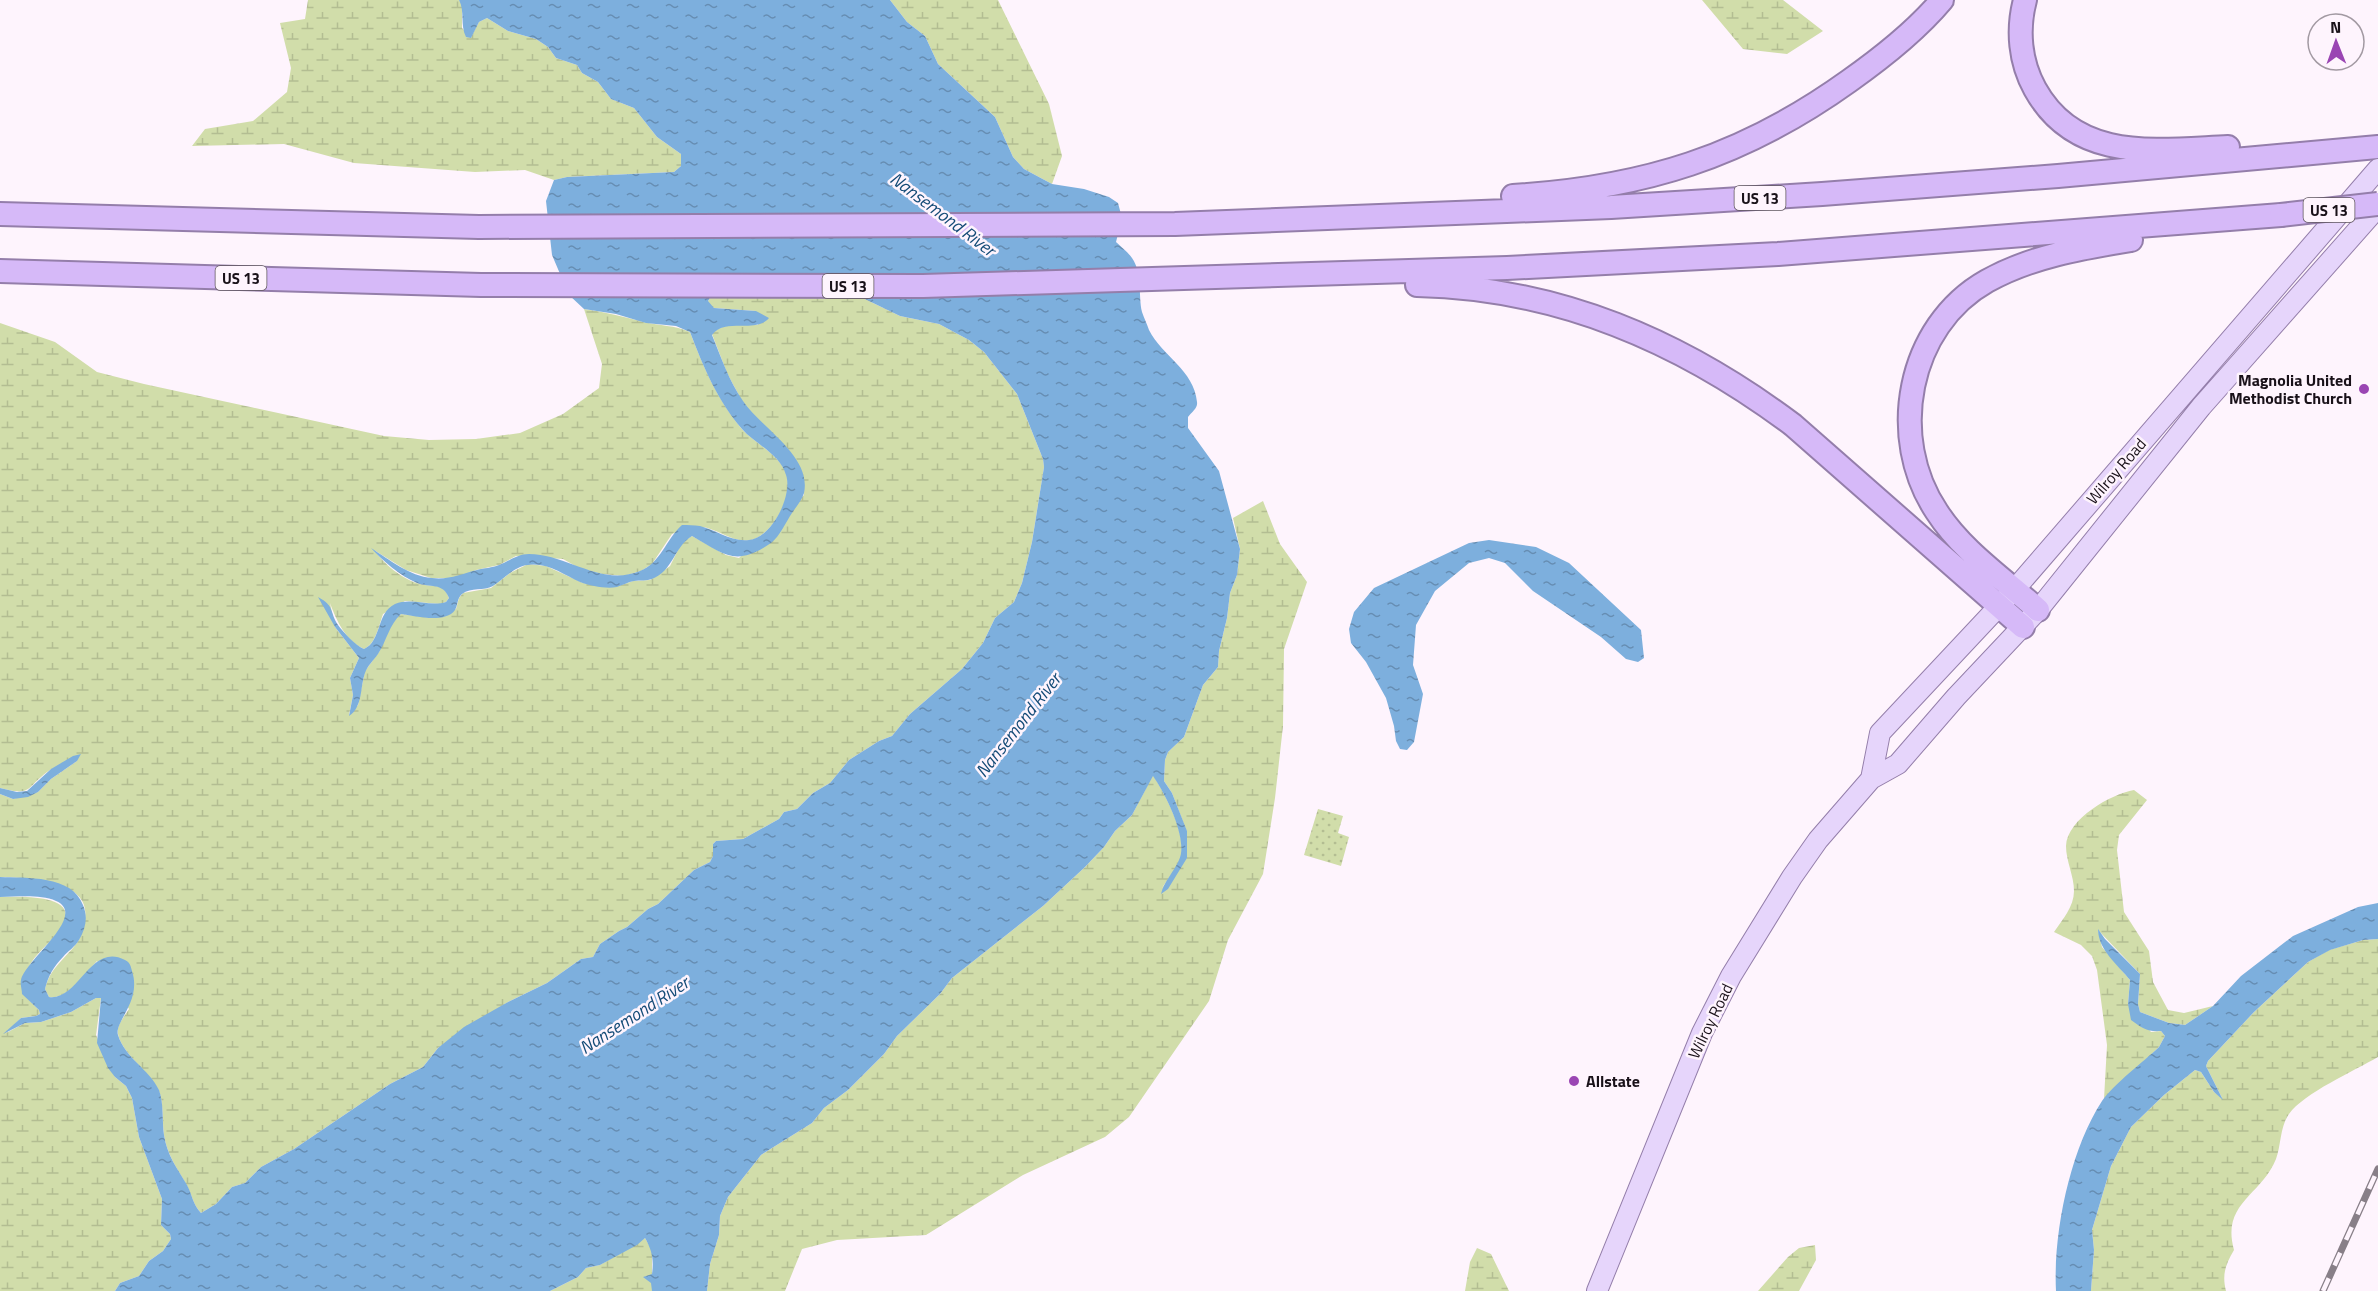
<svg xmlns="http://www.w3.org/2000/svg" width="2378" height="1291" viewBox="0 0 2378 1291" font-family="'Titillium Web',sans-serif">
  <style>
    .wetland { fill: url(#wetland-marsh) }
    .park { fill: url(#park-dots) }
    .water { fill: url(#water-ripples) }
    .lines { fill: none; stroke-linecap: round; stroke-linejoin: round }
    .primary-casing { stroke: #947eaa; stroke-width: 22 }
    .highway-casing { stroke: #947eaa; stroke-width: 26 }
    .primary { stroke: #e6d5fb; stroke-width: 20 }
    .highway { stroke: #d6b9f8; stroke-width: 22 }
    .rail-casing { stroke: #887f88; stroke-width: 7 }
    .rail { stroke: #fef4fd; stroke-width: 4.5; stroke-dasharray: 14; stroke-linecap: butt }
    .highway-bridge-casing { stroke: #947eaa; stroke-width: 26; stroke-linecap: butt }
    .highway-bridge { stroke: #d6b9f8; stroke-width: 22 }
    .poi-dot { fill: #9a45b3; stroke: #fef4fd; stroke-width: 2 }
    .labels { text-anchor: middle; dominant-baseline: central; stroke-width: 5; stroke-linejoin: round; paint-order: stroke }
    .shield { fill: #fef4fd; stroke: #5e555d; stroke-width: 1.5 }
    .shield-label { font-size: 15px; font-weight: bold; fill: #191119 }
    .poi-label { font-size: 16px; font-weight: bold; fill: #191119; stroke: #fef4fd; text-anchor: end }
    .street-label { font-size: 16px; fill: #191119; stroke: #fef4fd }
    .water-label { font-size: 18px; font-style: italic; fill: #144b77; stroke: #fef4fd }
  </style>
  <defs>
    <pattern id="wetland-marsh" width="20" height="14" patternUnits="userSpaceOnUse" patternTransform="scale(1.5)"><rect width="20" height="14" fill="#d1ddaa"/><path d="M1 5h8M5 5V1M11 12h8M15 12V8" fill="none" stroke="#b3bd92"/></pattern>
    <pattern id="park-dots" width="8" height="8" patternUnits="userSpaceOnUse" patternTransform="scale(1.5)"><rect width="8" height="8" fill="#d1ddaa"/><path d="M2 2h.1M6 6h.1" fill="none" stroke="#b3bd92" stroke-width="1.8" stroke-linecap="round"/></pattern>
    <pattern id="water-ripples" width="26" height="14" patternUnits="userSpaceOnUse" patternTransform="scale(1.5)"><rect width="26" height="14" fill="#7dafdd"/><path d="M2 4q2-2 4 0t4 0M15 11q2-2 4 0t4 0" fill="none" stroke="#668db2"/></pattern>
  </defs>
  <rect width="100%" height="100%" fill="#fef4fd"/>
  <!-- wetland -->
  <path class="wetland" d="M308,0H459L462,5V28L471,37L479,22L487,18L508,31L536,39L548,47L556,58L577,65L582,73L598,82L611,99L634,108L657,137L681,154V166L674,172L567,177L554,180L525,170L475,172L354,163L284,144L192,146L205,129L253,121L287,92L291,68L280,23L305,19Z
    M890,0H998L1049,104L1062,156L1052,184L1024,169L1013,157L995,117L938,64L925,36L907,22Z
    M1702,0H1783L1823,31L1787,54L1743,49Z
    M842,288L900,316L939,324L969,340L984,352L1017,394L1043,459L1044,467L1032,542L1022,583L1014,602L995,618L983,643L962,669L910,714L892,736L879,741L849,760L830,783L813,793L797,809L784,812L779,819L743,839L716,841L713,844V856L710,862L694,870L658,904L648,909L627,927L619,931L600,944L593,957L581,959L547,983L508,1002L438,1048L423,1067L390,1084L294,1149L261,1167L245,1183L232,1187L216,1204L201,1213C193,1205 192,1194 186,1184C177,1168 167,1155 164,1135C162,1121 164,1101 158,1089C148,1070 122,1054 118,1034C116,1025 125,1016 129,1009L97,961C85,974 68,1000 49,997L45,989C50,968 64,960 76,944C81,939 82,929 84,922C96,880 27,878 0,877V794L13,799L38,792L51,779L77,761C69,764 57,765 50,770C25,787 34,797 0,788V323L55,342L97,372L144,384L384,436L429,440L476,439L520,433L563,414L599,388L602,364L584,309C605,312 624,317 644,322C660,326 674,325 690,332C703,366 717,399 741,428C754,443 778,453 786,473C795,494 773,535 751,540C732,544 715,526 699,527C690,527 680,531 672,534L652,564L641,571L624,576L602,574L579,568L563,559L516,556L499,565L476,570L457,578H431L406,570L374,550C383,563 403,580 420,584C426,586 434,585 440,587C445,589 447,593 449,598L446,602L440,604L405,601L383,614C379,625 376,644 364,649C346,641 336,620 330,603L335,627L359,658L350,678L353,695L349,715L358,705L365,671L379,652L393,621L401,614L432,618L456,609L459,598L463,593L491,588L510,573L528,564L546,566L583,583L615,587L633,581L650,580L670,566L682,542L692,536L726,555L739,558L804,495L788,449L753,416L742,401L727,373L712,334C721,322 744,325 758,325L756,311L714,308L709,305L708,301L712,294Z
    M1263,501L1280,544L1307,582L1284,649L1283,726L1275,798L1263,874L1228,940L1209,1001L1129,1117L1105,1137L1023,1175L926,1235L837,1240L802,1249L785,1291H707L710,1264L719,1235L720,1216L728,1197L761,1155L812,1123L824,1108L848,1090L884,1054L897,1036L940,994L952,978L1043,906L1085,867L1104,847L1115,831L1132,815L1153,775C1165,794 1189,838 1180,860C1176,870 1168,879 1162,888L1186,858L1187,832L1172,793L1164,781L1165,760L1168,752L1184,737L1203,685L1218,667L1219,651L1227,618L1230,593L1237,575L1240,549L1233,518Z
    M2134,790L2147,800L2119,835L2117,850L2124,912L2149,951L2153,982L2168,1010L2184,1013L2213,1006L2185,1025L2169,1023L2140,1012L2138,1004L2140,974L2098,930L2102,947L2130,980L2128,1004L2151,1032L2161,1031L2165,1036L2159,1047L2104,1099L2107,1045L2097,970L2092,956L2081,945L2054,932C2062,920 2074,907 2074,891C2074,876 2066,861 2066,846C2067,819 2111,794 2134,790Z
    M0,897C18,897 84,893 61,928C53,941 39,950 31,963C25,971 25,984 23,994L39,1010L40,1014L36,1016L21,1018L6,1033L25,1023L41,1022L71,1012L96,998H101L96,1035L115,1077L126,1086L132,1098L139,1137L162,1199L161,1225L170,1234L171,1239L163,1251L149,1261L139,1276L120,1283L115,1291H0Z
    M2378,939V1057C2354,1071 2304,1093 2289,1114C2280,1126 2281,1146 2276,1159C2261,1196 2221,1203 2234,1250C2225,1265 2222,1275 2226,1291H2091L2094,1250L2092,1230L2111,1166L2131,1127L2164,1095L2195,1070L2201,1072L2214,1092L2222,1098L2206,1066L2208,1061L2254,1012L2308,962L2329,950L2363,940Z
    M645,1238L652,1250V1291H550L578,1277L586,1268L600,1265Z
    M1815,1245L1816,1260L1799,1291H1758L1788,1257L1799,1248Z
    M1477,1248L1491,1254L1509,1291H1465L1470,1262Z"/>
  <!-- park -->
  <path class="park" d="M1318,809L1343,816L1338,833L1349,837L1341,866L1304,855Z"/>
  <!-- water -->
  <path class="water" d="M459,0H890L907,22L925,36L938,64L995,117L1013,157L1024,169L1052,184L1084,189L1109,197L1118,203L1122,218L1116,242C1121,247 1128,252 1132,258C1143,274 1138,295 1142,312C1144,318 1147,324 1149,330C1162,356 1194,370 1197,402C1198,408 1192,412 1188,417V428L1219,471L1240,549L1237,575L1230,593L1227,618L1219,651L1218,667L1203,685L1184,737L1168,752L1165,760L1164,781L1172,793L1187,831V858L1168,889L1161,894C1164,881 1174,872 1179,860C1189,840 1165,793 1153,776L1132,815L1115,831L1104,847L1085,867L1043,906L952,978L940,994L897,1036L884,1054L848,1090L824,1108L812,1123L761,1155L728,1197L720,1216L719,1235L710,1264L707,1291H652L651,1283L643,1277L652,1274C654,1260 652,1250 645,1238L637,1245L600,1265L586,1268L578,1277L550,1291H115L120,1283L139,1276L149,1261L163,1251L171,1239L170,1234L161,1225L162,1199L139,1137L132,1098L126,1086L115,1077L108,1068L97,1043L101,998H96L71,1012L41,1022L25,1023L3,1034L21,1018L36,1016L40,1014L39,1010L22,994C22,990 20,984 21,980C24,961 89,915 56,901C40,894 17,897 0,897V877C26,878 72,875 83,905C88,917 86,928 79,940C75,947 68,951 63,957C54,966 48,976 45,989L49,997C79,1001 90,942 125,960C130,962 131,967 132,971C142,1001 114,1022 118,1035C125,1058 149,1069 159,1090C164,1103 162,1122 164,1135C167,1155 177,1168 187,1185C192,1194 193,1205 201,1213L216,1204L232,1187L245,1183L261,1167L294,1149L390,1084L423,1067L438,1048L464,1027L508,1002L547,983L581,959L593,957L600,944L619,931L627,927L648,909L658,904L694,870L710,862L713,856V844L716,841L743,839L779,819L784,812L797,809L813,793L830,783L849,760L879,741L892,736L910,714L962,669L983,643L995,618L1014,602L1022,583L1032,542L1044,467L1043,459L1017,394L984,352L969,340L939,324L900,316L842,288L712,294L708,301L714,308L756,311L769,318C756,334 725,317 712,335C721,357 729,381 743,401C761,428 812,456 804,493C802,500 796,507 792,513C786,522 780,536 771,543C736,567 725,555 692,536C674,547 673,571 652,579C647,581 640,580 634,581C628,582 623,585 617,587C606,589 591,586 580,582C564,575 547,562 528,565C515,566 504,579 493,586C484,591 471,587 462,594C457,598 458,605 455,610C445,624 415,616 401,614C389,625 387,640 378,654C374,660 367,666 365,673C360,687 363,707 349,716L353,695L350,678L359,658L335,627L318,597C335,606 329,611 338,625C344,633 355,645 364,649C382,641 376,613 395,604C411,597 430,607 446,602L449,598C443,582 429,588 417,583C399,575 384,562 371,548C390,560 409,576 432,578C449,580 461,574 477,570C484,568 492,568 499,565C510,561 517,554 529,554C567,554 601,587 640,571C661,563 666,539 682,525C688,525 694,525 700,526C716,530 731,542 749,540C772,538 793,495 786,475C780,454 755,444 742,429C717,400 703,366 690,332L676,326L646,323L616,314L584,309L569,295L552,255L546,201L554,180L567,177L674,172L681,166V154L657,137L634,108L611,99L598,82L582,73L577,65L556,58L548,47L536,39L508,31L487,18L479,22L471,38L466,37C460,25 465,11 459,0Z
    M1489,540L1536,547L1569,563L1641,630L1644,658L1638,662L1626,659L1601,637L1533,591L1505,563L1489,558L1469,563L1435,591L1416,625L1413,665L1423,694L1414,742L1407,750L1400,749L1396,741L1394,726L1386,698L1366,662L1351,643L1349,629L1354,612L1374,588L1469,543Z
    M81,754L77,761L51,779L38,792L28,797L13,799L0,794V788L17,792L27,791L51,769L73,756Z
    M2378,903V939L2363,940L2330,950L2308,962L2254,1012L2208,1061L2206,1066L2223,1100L2214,1092L2201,1072L2195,1070L2164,1095L2131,1127L2111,1166L2092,1230L2094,1250L2091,1291H2056C2053,1233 2070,1150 2102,1101C2114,1084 2143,1062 2159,1047L2165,1036L2161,1031C2147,1032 2142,1028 2131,1020L2128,1004L2130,980C2118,965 2098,950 2098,929L2105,939L2140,974L2138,1004L2140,1012L2169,1023L2185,1025L2213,1006L2241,976L2293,936L2358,907Z"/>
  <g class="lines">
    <defs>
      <path id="primary" d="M1871,779L1880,733L2015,589L2378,169
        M1597,1291L1702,1033L1731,976L1792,877L1818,840L1871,779L1898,764L1956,697L2038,610L2201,407L2378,207"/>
      <path id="highway" d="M2025,0C2017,30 2020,62 2035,89C2076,163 2156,150 2228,147
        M1513,196C1643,188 1743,157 1849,81C1883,57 1916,31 1942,0
        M0,214L479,227L1175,224L1611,207L1822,194L2058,176L2378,147
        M0,271L481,285L923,286L1507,268L1778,254L2281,215
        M1417,285C1558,288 1681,341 1793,425L2023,627
        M2038,610C2004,579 1962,551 1937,512C1887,438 1907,326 1987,281C2032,256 2082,248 2131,240"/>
    </defs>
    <!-- primary casing -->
    <use href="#primary" class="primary-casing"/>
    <!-- highway casing -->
    <use href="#highway" class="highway-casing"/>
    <!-- primary -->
    <use href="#primary" class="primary"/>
    <!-- highway -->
    <use href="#highway" class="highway"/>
    <defs>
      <path id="rail" d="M2323,1291L2378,1169"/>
    </defs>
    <!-- rail casing -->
    <use href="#rail" class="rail-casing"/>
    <!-- rail -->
    <use href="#rail" class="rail"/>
    <defs>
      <path id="highway-bridge" d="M2281,215L2378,204"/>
    </defs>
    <!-- highway-bridge casing -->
    <use href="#highway-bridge" class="highway-bridge-casing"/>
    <!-- highway-bridge -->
    <use href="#highway-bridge" class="highway-bridge"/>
  </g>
  <!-- markers -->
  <g class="poi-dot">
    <circle cx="2364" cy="389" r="6"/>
    <circle cx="1574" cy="1081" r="6"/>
  </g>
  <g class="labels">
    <!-- shield labels -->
    <g class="shield">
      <rect x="1734.5" y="186" width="51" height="24" rx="4.5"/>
      <rect x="2303.5" y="198" width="51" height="24" rx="4.5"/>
      <rect x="215.5" y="266" width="51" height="24" rx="4.5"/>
      <rect x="822.5" y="274" width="51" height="24" rx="4.5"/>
    </g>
    <g class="shield-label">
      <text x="1760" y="198">US 13</text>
      <text x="2329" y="210">US 13</text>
      <text x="241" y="278">US 13</text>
      <text x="848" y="286">US 13</text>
    </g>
    <!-- poi labels -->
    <g class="poi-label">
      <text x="2352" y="380">Magnolia United<tspan x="2352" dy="18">Methodist Church</tspan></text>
      <text x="1586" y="1081" text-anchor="start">Allstate</text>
    </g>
    <!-- street labels -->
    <g class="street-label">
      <text transform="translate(2116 471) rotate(-49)">Wilroy Road</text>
      <text transform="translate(1710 1021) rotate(-64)">Wilroy Road</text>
    </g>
    <!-- water labels -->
    <g class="water-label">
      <text transform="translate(943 214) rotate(37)">Nansemond River</text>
      <text transform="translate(1018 725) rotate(-52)">Nansemond River</text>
      <text transform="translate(634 1015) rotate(-33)">Nansemond River</text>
    </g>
  </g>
  <!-- north arrow -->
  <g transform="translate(2336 42) rotate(359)"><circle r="28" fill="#fef4fd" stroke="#a299a2" stroke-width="1.5"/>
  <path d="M0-4.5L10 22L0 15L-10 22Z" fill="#9a45b3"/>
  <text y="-9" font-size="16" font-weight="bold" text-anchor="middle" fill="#191119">N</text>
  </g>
</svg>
